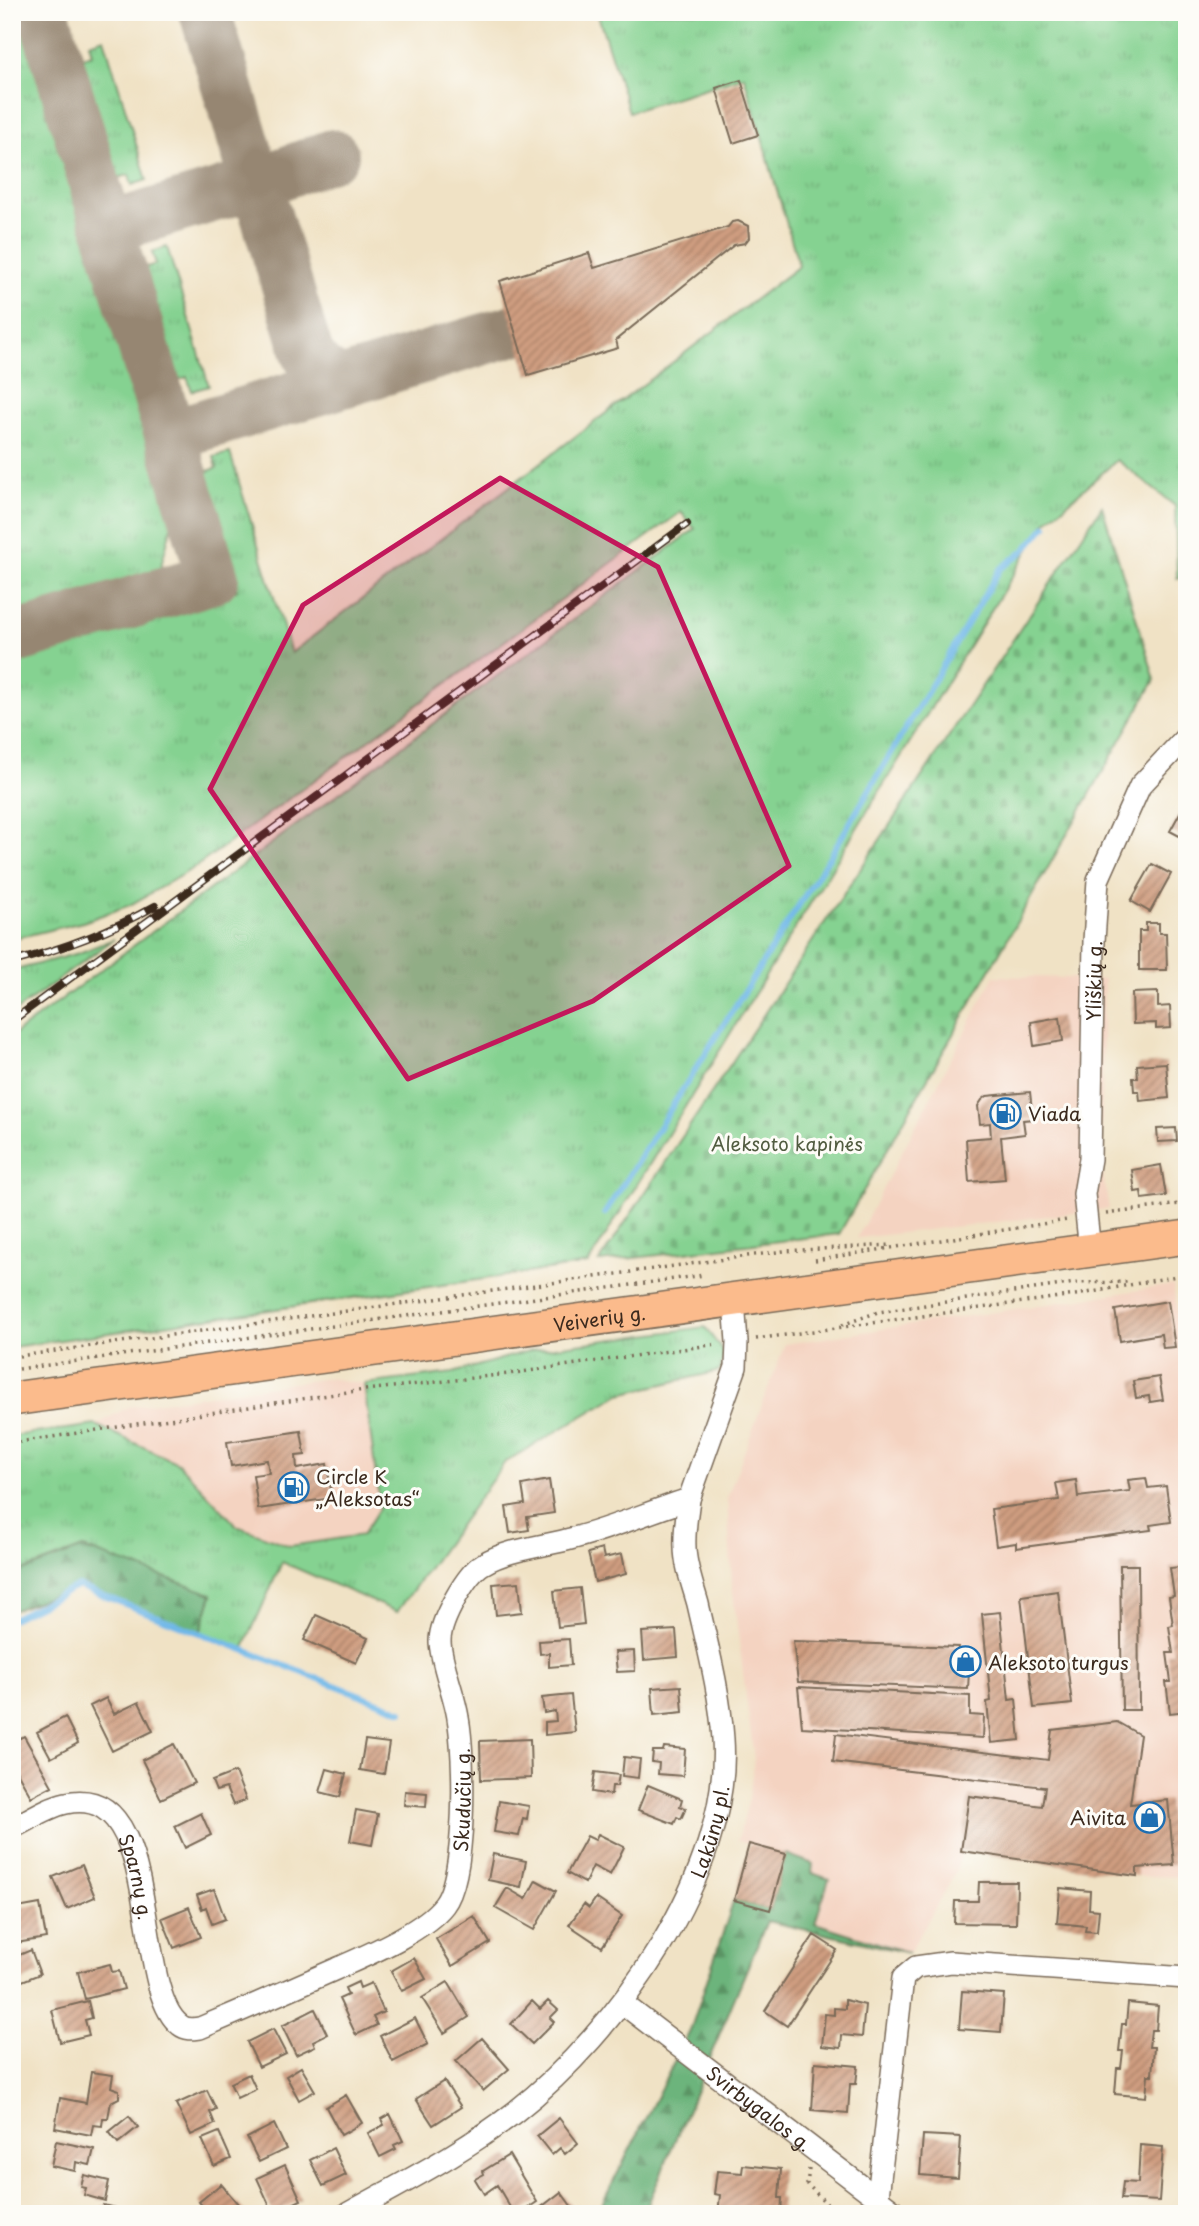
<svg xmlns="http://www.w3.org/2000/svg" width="1199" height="2226" viewBox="0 0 1199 2226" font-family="'Playpen Sans',sans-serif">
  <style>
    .built { fill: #f4d3c1 }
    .grass { fill: url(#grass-tufts); stroke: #607e58; stroke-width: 2 }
    .forest { fill: url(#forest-firs); stroke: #546f4c; stroke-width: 2 }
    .cemetery { fill: url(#cemetery-stones); stroke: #607e58; stroke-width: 2 }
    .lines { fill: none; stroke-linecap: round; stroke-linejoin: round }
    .stream { stroke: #70b8e8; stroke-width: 6 }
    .taxiway { stroke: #968672; stroke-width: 52 }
    .building { fill: url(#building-hatch) }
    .street-casing { stroke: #7a6a58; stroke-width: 24 }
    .primary-casing { stroke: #7a6a58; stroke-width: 36 }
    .path { stroke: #7a6a58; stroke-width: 3.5; stroke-dasharray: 2 5; stroke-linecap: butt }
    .street { stroke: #fff; stroke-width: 21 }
    .primary { stroke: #fbbb8c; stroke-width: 33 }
    .rail-casing { stroke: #3b2a1e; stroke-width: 8 }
    .rail { stroke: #fdfcf7; stroke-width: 5; stroke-dasharray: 16; stroke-linecap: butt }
    .marked { fill: #c2185b; fill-opacity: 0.2; stroke: #c2185b; stroke-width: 5; stroke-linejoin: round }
    .labels { text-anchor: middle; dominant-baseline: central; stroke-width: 6; stroke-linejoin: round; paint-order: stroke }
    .street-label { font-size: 19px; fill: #3b2a1e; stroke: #fdfcf7 }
    .poi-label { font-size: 19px; fill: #3b2a1e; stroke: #fdfcf7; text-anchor: start }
    .park-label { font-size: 19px; fill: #515c40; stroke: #fdfcf7 }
  </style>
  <defs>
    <pattern id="grass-tufts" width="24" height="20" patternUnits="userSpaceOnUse" patternTransform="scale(1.75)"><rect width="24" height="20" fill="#85d291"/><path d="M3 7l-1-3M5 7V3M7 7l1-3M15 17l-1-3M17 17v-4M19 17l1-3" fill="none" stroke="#74b47d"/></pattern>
    <pattern id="forest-firs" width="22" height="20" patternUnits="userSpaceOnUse" patternTransform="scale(1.75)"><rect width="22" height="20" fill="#6cb47b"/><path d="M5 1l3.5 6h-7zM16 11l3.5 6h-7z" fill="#5a9364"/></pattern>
    <pattern id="cemetery-stones" width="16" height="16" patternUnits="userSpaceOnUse" patternTransform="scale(1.75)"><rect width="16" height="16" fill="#85d291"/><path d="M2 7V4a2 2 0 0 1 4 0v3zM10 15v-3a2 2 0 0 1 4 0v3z" fill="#74b47d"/></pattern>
    <pattern id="building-hatch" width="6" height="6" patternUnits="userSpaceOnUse" patternTransform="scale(1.75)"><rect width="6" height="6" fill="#cf9d80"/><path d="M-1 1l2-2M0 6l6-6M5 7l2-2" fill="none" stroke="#a98068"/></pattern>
  </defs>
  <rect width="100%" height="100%" fill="#fdfcf7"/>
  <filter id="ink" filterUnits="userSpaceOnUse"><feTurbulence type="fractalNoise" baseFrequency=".0143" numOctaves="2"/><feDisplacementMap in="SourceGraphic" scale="14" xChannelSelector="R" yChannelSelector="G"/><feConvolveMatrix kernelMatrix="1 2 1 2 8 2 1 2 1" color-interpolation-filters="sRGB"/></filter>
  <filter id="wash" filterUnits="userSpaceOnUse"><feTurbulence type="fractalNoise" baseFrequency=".00686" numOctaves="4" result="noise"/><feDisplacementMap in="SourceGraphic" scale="28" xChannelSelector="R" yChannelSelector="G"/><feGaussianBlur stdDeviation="1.57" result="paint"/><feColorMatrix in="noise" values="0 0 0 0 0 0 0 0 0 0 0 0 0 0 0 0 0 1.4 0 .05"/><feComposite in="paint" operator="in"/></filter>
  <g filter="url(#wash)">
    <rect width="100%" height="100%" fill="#f0e2c5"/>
    <!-- built -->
    <path class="built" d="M994,976L1104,979L1101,1162L1109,1209L857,1238Z
      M1173,1285L1187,1378V1877L1137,1876L962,1851L955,1874L909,1953L815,1923L811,1873L813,1864L738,1840L749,1799L754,1759L732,1586L727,1498L785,1344Z
      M329,1378L364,1384L380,1507L363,1535L290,1546L237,1525L178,1463L96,1425L128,1407Z"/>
    <!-- grass -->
    <path class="grass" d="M12,12H24L175,513L158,577L12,621Z
      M597,12H1187V577L1177,578L1175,506L1117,460L1045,523L588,1264L12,1347V1036L695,529L681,512L197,866L130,905L83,922L12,939V657L237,590L202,473L217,468L214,457L230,453L291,653L799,266L744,76L629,112Z
      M104,38L147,180L132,185L129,175L113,179L77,59L92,54L89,43Z
      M167,247L209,386L192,391L187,377L174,381L141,269L156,264L152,252Z
      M114,939L12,1014V971L79,953Z
      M705,1327L724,1353L720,1371L620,1394L505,1462L397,1612L282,1562L243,1650L200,1633L212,1595L83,1548L12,1575V1436L96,1425L178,1463L237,1526L290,1546L362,1535L380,1507L364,1384L453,1373L532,1350Z"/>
    <!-- forest -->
    <path class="forest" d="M83,1548L212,1594L200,1633L78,1586L12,1611V1575Z
      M786,1854L813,1864L812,1873L829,1879L815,1923L909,1953L767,1921L644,2214H597L690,2031L734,1900L770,1910Z"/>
    <!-- cemetery -->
    <path class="cemetery" d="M1102,506L1155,680L839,1234L599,1262Z"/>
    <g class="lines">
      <!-- stream -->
      <path class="stream" d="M605,1213L838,843L1000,569L1024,551L1046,526
        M12,1619L78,1586L402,1711"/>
      <!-- taxiway -->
      <path class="taxiway" d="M205,12L308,355L319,369L338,383
        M108,228L257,183L333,155
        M170,435L514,330
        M12,639L213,578L43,12"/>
    </g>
    <g id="blocks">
      <!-- building -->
      <path class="building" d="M741,80L758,135L733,143L716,88Z
        M738,221L748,226L749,238L745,243L734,245L616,340L618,348L528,375L500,281L589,253L594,268L728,227L732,222Z
        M1187,800V840L1170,831Z
        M1152,864L1171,874L1150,912L1131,901Z
        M1146,923H1159V933H1166L1167,970H1139V931H1146Z
        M1158,992V1007L1170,1006L1171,1028L1156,1029V1023L1133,1024L1132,993Z
        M1060,1017L1063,1041L1034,1046L1031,1022Z
        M1166,1063L1169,1098L1140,1101L1139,1091H1134L1133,1078H1138L1137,1065Z
        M1030,1092L1033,1119L1023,1120L1025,1134L1001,1137L1005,1179L969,1182L966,1139L991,1137L990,1123L980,1124L978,1106L982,1100L987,1096Z
        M1176,1128L1177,1141L1158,1142L1157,1129Z
        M1161,1165L1166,1196L1142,1199L1141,1191L1135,1192L1132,1170Z
        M1168,1301L1175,1347L1163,1348L1161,1334L1120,1341L1115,1310Z
        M1159,1377L1163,1400L1150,1402L1149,1396L1136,1398L1133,1381Z
        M301,1431L305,1455L296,1456L297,1469L327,1464L332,1498L258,1509L253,1475L269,1473L267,1460L231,1466L227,1442Z
        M1146,1478L1148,1488L1166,1486L1171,1522L1150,1525L1151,1530L1016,1548V1543L996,1546L991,1509L1059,1500L1056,1483L1076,1480L1078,1497L1130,1491L1128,1480Z
        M549,1480L554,1513L527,1517L529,1530L510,1533L506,1507L525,1504L522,1485Z
        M602,1549L604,1558L622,1554L626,1574L595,1582L588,1553Z
        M1120,1565H1138L1139,1710H1122Z
        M1187,1566V1711L1170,1713L1166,1682H1171L1167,1653H1173L1169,1626L1173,1625L1169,1597L1174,1596L1170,1568Z
        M519,1582L522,1612L496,1615L493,1584Z
        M580,1588L584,1624L558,1627L554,1591Z
        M1058,1591L1072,1704L1034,1708L1021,1596Z
        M1000,1612L1009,1700L1016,1699L1020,1740L991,1743L987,1702L991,1701L982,1614Z
        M316,1615L368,1638L356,1663L304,1640Z
        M676,1630L678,1657L644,1660L642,1632Z
        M569,1639L571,1665L549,1667V1653L540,1654L539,1641Z
        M793,1641L958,1647L957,1671H969L968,1689L798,1682Z
        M634,1651L635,1671L617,1672L615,1652Z
        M681,1686L683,1712L654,1715L652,1688Z
        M798,1687L970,1696V1715L984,1716L983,1738L802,1727Z
        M571,1695L575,1732L545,1735V1722L556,1721L555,1711L544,1713L542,1698Z
        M106,1698L114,1714L139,1702L153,1731L112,1751L90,1706Z
        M65,1717L78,1743L51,1758L37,1732Z
        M1117,1722L1140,1735L1130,1804L1168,1800L1174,1865L1137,1868V1876L961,1851L969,1796L1042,1806L1045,1787L833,1762L836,1734L1048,1760L1052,1730Z
        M24,1736L52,1786L31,1797L12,1763V1742Z
        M530,1739L531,1778L481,1780L480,1741Z
        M365,1740L389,1743L384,1774L360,1770Z
        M174,1744L194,1783L161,1799L142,1760Z
        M664,1747L685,1749L683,1776L658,1774L659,1763L652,1762L653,1751H663Z
        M624,1757L640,1759L638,1778L622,1776Z
        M327,1769L346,1774L340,1797L320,1792Z
        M235,1772L246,1800L233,1805L226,1788L216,1791L212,1781Z
        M595,1772L619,1775L617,1786H612L611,1795L592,1792Z
        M648,1785L682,1799L680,1806L686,1808L681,1819L677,1817L674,1824L638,1810Z
        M405,1791L427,1793L426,1807L404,1805Z
        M499,1801L529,1806L527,1819L523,1818L519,1836L494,1832Z
        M356,1810L378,1814L372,1845L350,1841Z
        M201,1813L211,1835L185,1848L175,1826Z
        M598,1834L624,1847L610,1875L593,1866L585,1883L567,1873L587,1836L595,1840Z
        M749,1844L786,1854L770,1910L734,1900Z
        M493,1854L526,1861L521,1887L488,1880Z
        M82,1865L95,1897L67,1909L53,1877Z
        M536,1880L556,1891L534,1930L495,1908L507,1888L526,1899Z
        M979,1882H1017L1016,1924L954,1923L955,1901H978Z
        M1060,1888L1090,1891L1089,1909L1099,1910L1097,1932L1085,1931L1086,1926L1057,1923Z
        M214,1889L225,1919L212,1924L206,1907L202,1909L197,1895Z
        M596,1898L622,1916L602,1947L569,1925L584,1904L589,1908Z
        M40,1904L46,1938L16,1943L12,1909Z
        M189,1907L201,1937L174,1948L162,1918Z
        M474,1916L490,1943L452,1966L436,1939Z
        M814,1935L837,1950L787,2026L765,2011Z
        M31,1950L40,1974L12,1985V1958Z
        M414,1958L426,1979L402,1991L391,1971Z
        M110,1964L112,1972L119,1971L124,1989L85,1999L78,1972Z
        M358,1982L360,1988L371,1983L384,2012L373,2017L377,2025L356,2035L339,1999L348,1995L345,1988Z
        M448,1982L469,2017L444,2033L422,1998Z
        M962,1991L1004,1994L1001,2032L959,2029Z
        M845,2000L865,2005L862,2037L842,2035L841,2048L822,2046L825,2014L834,2015V2008L845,2009Z
        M88,2001L92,2018L85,2020L89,2035L60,2042L52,2010Z
        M532,2001L540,2009L548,2001L558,2010L550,2018L554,2022L532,2044L511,2024Z
        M1128,2003L1158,2006L1156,2030H1151L1149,2047H1154L1152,2075H1148L1146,2097L1115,2094L1117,2068H1121L1123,2051H1119L1122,2024H1126Z
        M315,2009L327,2034L313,2041L315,2046L296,2055L282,2026Z
        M415,2018L428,2044L393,2062L380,2036Z
        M273,2029L286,2054L259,2067L247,2042Z
        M482,2038L509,2069L483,2091L456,2061Z
        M815,2062L858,2066L856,2084H850L848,2113L812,2110Z
        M301,2067L315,2091L299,2100L286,2076Z
        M91,2072L113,2075L111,2087L119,2090V2098L111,2102L108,2118H103L102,2126L93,2125L91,2135L55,2128L60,2098L86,2103Z
        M249,2074L256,2089L237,2098L230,2083Z
        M444,2081L461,2107L433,2125L416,2099Z
        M207,2090L216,2109L210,2112L215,2124L191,2135L176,2104Z
        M346,2095L362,2123L341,2135L326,2107Z
        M390,2114L403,2141L394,2145L396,2149L380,2157L368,2133L384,2125L381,2119Z
        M129,2116L138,2127L118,2143L109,2132Z
        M559,2118L578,2143L565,2154L560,2148L552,2155L537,2136Z
        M274,2124L286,2149L259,2162L247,2138Z
        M219,2132L231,2159L214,2166L202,2139Z
        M923,2135L961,2137L958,2178L920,2175Z
        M56,2141L94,2149L90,2165L76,2162L75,2171L51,2166Z
        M1140,2145L1163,2147L1159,2201L1121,2199L1123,2182L1138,2183Z
        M333,2148L346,2175L323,2186L310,2160Z
        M509,2155L537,2202L519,2214H514L497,2185L484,2194L475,2179L484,2174L483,2171Z
        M285,2165L301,2200L273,2213L257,2178Z
        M743,2165L781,2169L779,2198H782L781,2214H718L720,2195L714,2194L717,2171L742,2173Z
        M84,2175L109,2181L105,2201L84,2195L86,2188L81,2187Z
        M221,2184L244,2211L241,2214H209L199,2202Z
        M561,2192L577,2214H536L535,2212Z
        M103,2205L115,2208L113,2214H100Z"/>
    </g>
  </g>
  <g filter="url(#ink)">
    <use href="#blocks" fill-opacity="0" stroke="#7a6a58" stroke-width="2"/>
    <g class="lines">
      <defs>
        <g id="street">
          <path id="s1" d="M1090,1251L1084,1194L1090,1159L1094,941L1098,880L1140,786L1187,736"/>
          <path id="s2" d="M12,1828C29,1820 47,1807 66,1803C165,1782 131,1988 180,2025C186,2030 193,2029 200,2028C245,2009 291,1989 336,1969C367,1955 423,1932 444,1905C467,1876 465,1756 458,1718C455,1696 440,1660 440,1641C440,1621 466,1574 483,1564C507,1549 547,1546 574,1538C613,1528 651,1511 689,1499"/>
          <path id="s3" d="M622,2003L898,2214"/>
          <path id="s4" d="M347,2214C404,2182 464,2152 515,2112C616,2033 732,1873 723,1739C720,1693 708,1648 698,1604C693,1586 685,1565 685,1547C684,1531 687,1515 689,1499L736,1367L737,1342L734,1301"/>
          <path d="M876,2214L903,1978L916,1967L951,1962L1187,1978"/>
        </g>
        <g id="primary">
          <path id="s5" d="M12,1399L1187,1237"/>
        </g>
      </defs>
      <!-- street casing -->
      <use href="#street" class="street-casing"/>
      <!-- primary casing -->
      <use href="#primary" class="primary-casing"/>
      <!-- path -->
      <path class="path" d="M1106,1214L1187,1203
        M815,1260L1067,1220
        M842,1325L878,1312L1075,1283L1131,1282
        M756,1339L1082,1294L1187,1274
        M12,1357L784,1251L892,1245
        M12,1370L704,1275
        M12,1443L348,1392L508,1374L717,1344
        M809,2169L807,2184L833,2210"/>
      <!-- street -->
      <use href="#street" class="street"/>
      <!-- primary -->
      <use href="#primary" class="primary"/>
      <defs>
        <path id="rail" d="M12,962C63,949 109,932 155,906
          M12,1021L687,524"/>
      </defs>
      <!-- rail casing -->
      <use href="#rail" class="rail-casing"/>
      <!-- rail -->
      <use href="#rail" class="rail"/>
    </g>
  </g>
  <!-- marked area -->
  <path class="marked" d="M500,478L658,567L789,866L593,1001L408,1079L210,789L303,605Z"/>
  <!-- icons -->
  <defs>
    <symbol id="fuel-ring" viewBox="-11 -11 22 22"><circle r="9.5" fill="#fdfcf7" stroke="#1f6fb2" stroke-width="1.5"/><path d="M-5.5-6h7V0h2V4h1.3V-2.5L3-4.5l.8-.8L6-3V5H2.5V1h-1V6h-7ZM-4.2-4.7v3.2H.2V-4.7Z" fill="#1f6fb2"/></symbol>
    <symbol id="shop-ring" viewBox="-11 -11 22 22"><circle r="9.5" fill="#fdfcf7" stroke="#1f6fb2" stroke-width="1.5"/><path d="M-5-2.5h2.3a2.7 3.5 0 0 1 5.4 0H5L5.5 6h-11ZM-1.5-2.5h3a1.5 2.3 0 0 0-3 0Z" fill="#1f6fb2"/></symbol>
  </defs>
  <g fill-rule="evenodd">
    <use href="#fuel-ring" x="988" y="1096" width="35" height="35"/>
    <use href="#fuel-ring" x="276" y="1470" width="35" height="35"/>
    <use href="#shop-ring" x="948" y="1644" width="35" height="35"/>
    <use href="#shop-ring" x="1132" y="1800" width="35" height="35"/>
  </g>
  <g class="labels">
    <!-- street labels -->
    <g class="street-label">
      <text stroke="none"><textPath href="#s1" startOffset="271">Yliškių g.</textPath></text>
      <text stroke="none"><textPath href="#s5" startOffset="593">Veiverių g.</textPath></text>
      <text stroke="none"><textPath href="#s2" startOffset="737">Skudučių g.</textPath></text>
      <text stroke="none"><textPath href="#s4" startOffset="544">Lakūnų pl.</textPath></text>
      <text stroke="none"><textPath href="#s2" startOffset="177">Sparnų g.</textPath></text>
      <text stroke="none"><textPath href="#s3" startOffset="173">Svirbygalos g.</textPath></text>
    </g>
    <!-- poi labels -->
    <g class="poi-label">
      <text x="1028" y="1113">Viada</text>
      <text x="316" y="1476">Circle K<tspan x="316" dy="22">„Aleksotas“</tspan></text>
      <text x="988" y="1662">Aleksoto turgus</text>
      <text x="1126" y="1817" text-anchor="end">Aivita</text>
    </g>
    <!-- park labels -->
    <g class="park-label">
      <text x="787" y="1143">Aleksoto kapinės</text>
    </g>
  </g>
  <!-- margin -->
  <rect width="1199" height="2226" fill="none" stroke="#fdfcf7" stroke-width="42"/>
</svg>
